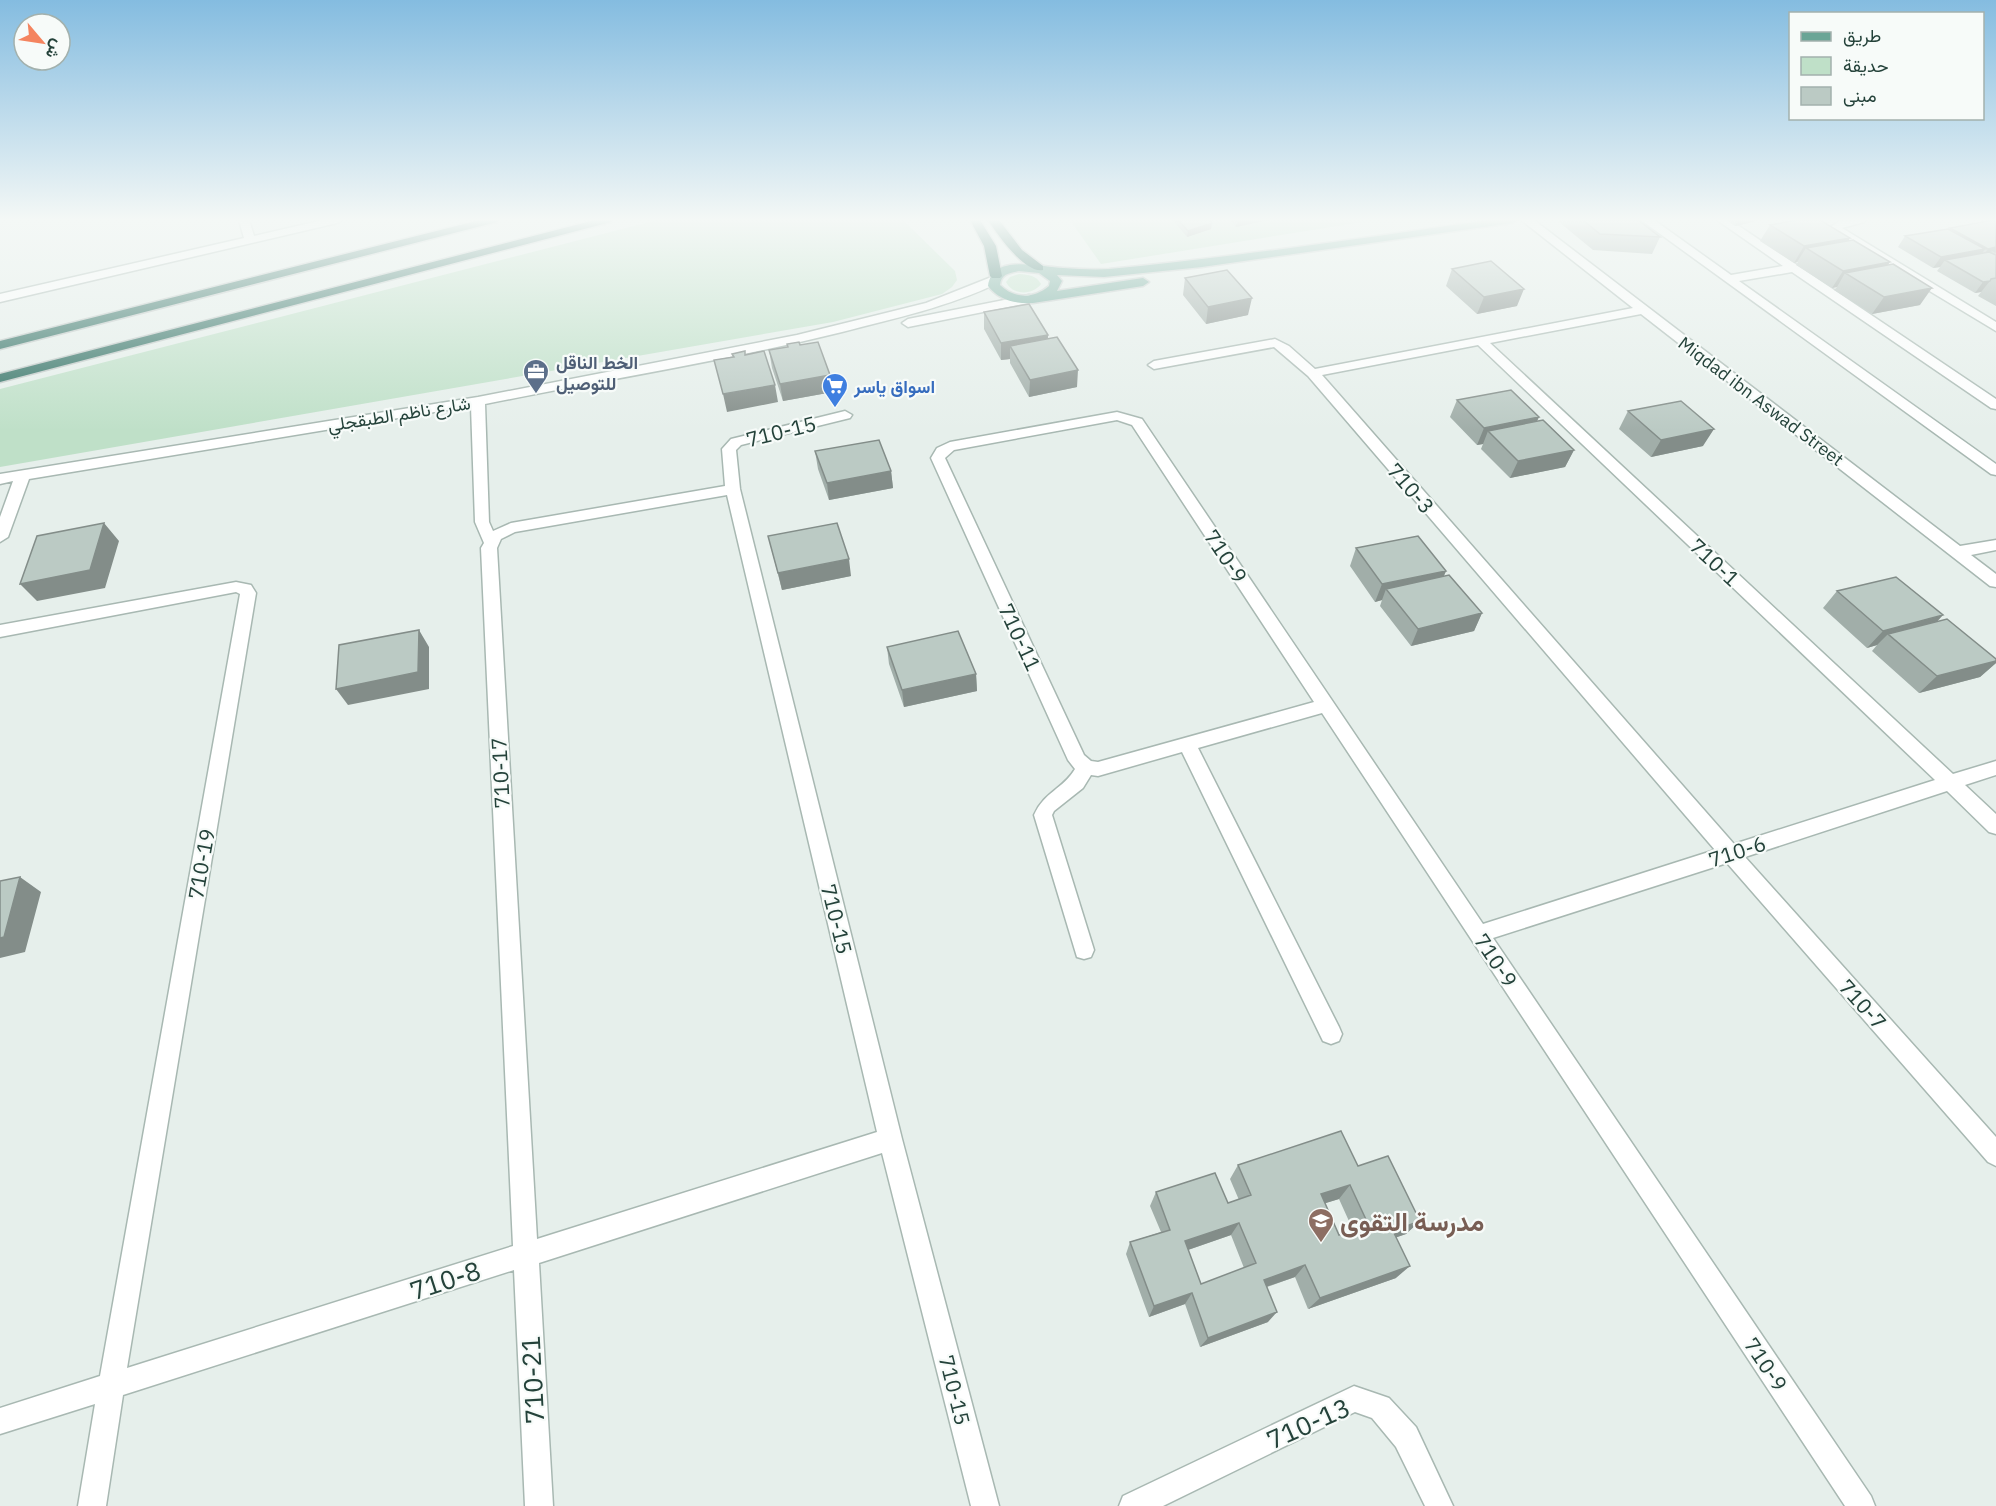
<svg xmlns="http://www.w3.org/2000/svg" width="1996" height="1506" viewBox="0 0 1996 1506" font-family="'IBM Plex Sans',Vazirmatn,sans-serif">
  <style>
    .green { fill: #bfe0c8 }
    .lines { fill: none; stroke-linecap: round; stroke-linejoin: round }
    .minor-casing { stroke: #a8b8b2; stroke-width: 3 }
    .major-casing { stroke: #c2cac8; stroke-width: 3 }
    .highway-casing { stroke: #c2cac8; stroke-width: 3 }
    .minor { fill: #fff; fill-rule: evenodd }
    .major { fill: #6aa596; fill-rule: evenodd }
    .highway { fill: #2f6f62; fill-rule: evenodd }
    .wall { fill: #a1aea9; fill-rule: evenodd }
    .shaded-wall { fill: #838d89 }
    .building { fill: #bbcac4; stroke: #838d89; stroke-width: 1.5; fill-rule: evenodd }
    .labels { text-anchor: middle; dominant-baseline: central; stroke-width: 4.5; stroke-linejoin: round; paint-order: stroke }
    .far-service-label { font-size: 18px; font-weight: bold; fill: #4e5e75; stroke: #f7fbf9; text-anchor: start }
    .far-shop-label { font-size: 18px; font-weight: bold; fill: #366cbe; stroke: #f7fbf9; text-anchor: start }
    .far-street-label { font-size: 18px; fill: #24423a; stroke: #f7fbf9 }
    .street-label { font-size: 21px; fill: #24423a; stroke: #f7fbf9 }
    .near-education-label { font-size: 26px; font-weight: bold; fill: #785e54; stroke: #f7fbf9; text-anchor: start }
    .near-street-label { font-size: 26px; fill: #24423a; stroke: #f7fbf9 }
  </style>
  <rect width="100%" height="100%" fill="#e6efeb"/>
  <!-- green -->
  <path class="green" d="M657,220H903L955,271L957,280L952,287L942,294L833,322L0,467V389Z
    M1070,220H1375L1101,264Z
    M1019,274C1029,275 1036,275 1041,284C1033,295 1013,296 1006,282L1010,277Z"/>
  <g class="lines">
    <defs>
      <path id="minor" d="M239,220H249L254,236L323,220H343L337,223L0,302V294L244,238Z
        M1521,220H1534L1960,546L1996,540V550L1971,555L1996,574V587L1990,586L1641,314L1490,343L1953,774L1996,761V775L1965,785L1996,814V834L1989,832L1947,791L1745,857L1996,1137V1166L1988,1162L1727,863L1493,938L1871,1496L1875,1506H1845L1322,713L1198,748L1339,1027L1342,1034L1339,1041L1331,1044L1323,1041L1182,752L1098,776L1091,775L1083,788L1054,811L1052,815L1094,950L1091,957L1084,959L1077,957L1034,815C1044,792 1063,789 1075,769L1068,760L931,458L937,448L950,442L1117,412L1142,419L1483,924L1715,850L1308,376L1274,347L1154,369L1148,365L1154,361L1275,339L1289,346L1315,369L1633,308ZM1478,345L1935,780L1734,844L1322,375ZM1117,420L1132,425L1314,702L1098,762L1091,761L1084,755L945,458L954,450Z
        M1641,220H1654L1731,275L1783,266L1717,220H1730L1996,399V409L1991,408L1792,272L1739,281L1996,464V475L1991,474Z
        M1865,220L1864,222L1842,228L1996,322V331L1835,234L1830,227L1840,221Z
        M1988,220H1996V224Z
        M994,276L998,277V283C948,307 896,318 842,332C724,361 604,380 485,404L489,522L493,531L511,523L725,486L722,449L731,439L845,411L852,415L850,418L741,445L736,450L740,489L902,1139L999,1506H971L882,1153L539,1263L553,1506H525L514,1270L123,1395L106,1506H78L95,1404L0,1434V1408L100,1376L240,594L236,592L0,637V625L236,582L251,585L256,593L127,1368L513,1246L481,548L484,543L475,522L471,406L29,479L8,537L0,542V517L13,481L0,484V474L478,397L797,335L926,303ZM727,495L877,1132L537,1239L497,548L501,539L515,532Z
        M1029,295L1033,296V302L908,327L902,323L908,319Z
        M1354,1386L1389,1398L1416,1427L1453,1506H1425L1396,1447L1372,1418L1355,1412L1163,1506H1119L1123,1496Z"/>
      <path id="major" d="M1489,220H1518L1512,223L1202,267L1104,277L1057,275L1062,281L1057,291L1143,278L1149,282L1143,286L1033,303C1015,304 999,300 988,286C992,253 1041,267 1063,268C1078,269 1094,270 1109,269C1236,257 1363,238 1489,220ZM1019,271L1039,273L1050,281L1049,286C1034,299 1014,299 1000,285C1001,274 1009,273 1019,271Z"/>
      <path id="highway" d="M480,220H499L497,222L0,349V341Z
        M595,220H613L611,222L0,382V374Z
        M970,220H980L996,246L1002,276L1000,278H992L990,276L984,246Z
        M988,220H999L1022,250L1043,266V270C1025,274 997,234 988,220Z"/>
    </defs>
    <!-- minor casing -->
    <use href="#minor" class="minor-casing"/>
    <!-- major casing -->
    <use href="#major" class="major-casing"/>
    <!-- highway casing -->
    <use href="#highway" class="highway-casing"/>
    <!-- minor -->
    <use href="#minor" class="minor"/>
    <!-- major -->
    <use href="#major" class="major"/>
    <!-- highway -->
    <use href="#highway" class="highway"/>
  </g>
  <!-- wall -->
  <path class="wall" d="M1173,220H1210L1212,223L1211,229L1187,237Z
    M1230,220H1269L1236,227Z
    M1560,220H1638L1660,237L1652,254L1593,250L1559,222Z
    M1727,220H1761L1754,221L1753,222L1735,226Z
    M1996,222V306L1978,296L1981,292L1975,293L1937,271L1940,267L1933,268L1898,247L1905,236L1950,229V228Z
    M1770,225L1848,241L1888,265L1920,305L1872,314L1834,290L1837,287L1832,288L1796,265L1798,262L1794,263L1760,241Z
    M1452,269L1517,306L1477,314L1446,286Z
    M1185,278L1248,315L1206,324L1183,295Z
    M984,312L1048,335V339L1077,387L1029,397L1010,363V359L1001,360L984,329Z
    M787,344L800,345L833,392L783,401L772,368L769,350L787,347Z
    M1457,400L1537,421L1574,450L1565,467L1510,478L1481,449L1483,444L1477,445L1450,417Z
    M1628,411L1703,446L1651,457L1619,429Z
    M815,451L891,471L893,488L829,500L818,469Z
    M768,536L851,576L782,590Z
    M1356,548L1446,571L1444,576L1482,613L1474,631L1411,646L1380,606L1382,600L1375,602L1350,566Z
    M1837,591L1938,621L1996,659V663L1980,677L1919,693L1872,651L1877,645L1867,648L1823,608Z
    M887,647L976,674L977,691L904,707L889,664Z
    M1238,1165L1358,1166L1420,1221L1406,1234L1397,1237L1396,1278L1308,1309L1295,1277L1267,1287L1268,1322L1200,1347L1185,1304L1149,1317L1126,1254L1130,1242L1161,1232L1150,1206L1156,1192L1228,1203L1239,1200L1230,1179ZM1339,1199L1353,1230L1339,1235L1325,1203ZM1231,1235L1244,1268L1201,1284L1188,1250Z"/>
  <!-- shaded-wall -->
  <path class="shaded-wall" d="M1245,220H1269L1236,227L1237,222Z
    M1738,220H1761L1754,221L1753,222L1735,226Z
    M1212,223L1211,229L1187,237L1188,231Z
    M1850,238L1840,254L1806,248L1797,262L1794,263L1804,246Z
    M1996,247V253L1992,251L1986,259L1980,260L1988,249Z
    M1985,249L1977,261L1945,260L1940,267L1933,268L1941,257Z
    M1890,262L1879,278L1845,273L1837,287L1832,288L1843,271Z
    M1990,281L1981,292L1975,293L1983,282Z
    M1932,288L1920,305L1872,314L1884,297Z
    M1524,289L1517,306L1477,314L1484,297Z
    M1252,298L1248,315L1206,324L1208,307Z
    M1048,335L1047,352L1010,346V359L1001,360V343Z
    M1078,370L1077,387L1029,397L1030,380Z
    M830,375L833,392L783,401L780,384Z
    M775,385L778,402L727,412L723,394Z
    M1539,417L1531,435L1488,431L1483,444L1477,445L1484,428Z
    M1714,429L1703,446L1651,457L1661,440Z
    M1574,450L1565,467L1510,478L1518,461Z
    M891,471L893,488L829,500L827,483Z
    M104,523L119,541L105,588L37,601L20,584Z
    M849,559L851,576L782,590L778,573Z
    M1446,571L1438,588L1386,589L1382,600L1375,602L1382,584Z
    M1482,613L1474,631L1411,646L1418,629Z
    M1943,615L1927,633L1888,634L1877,645L1867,648L1883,631Z
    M419,630L429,647V689L348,705L336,689Z
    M1996,661V663L1980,677L1919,693L1937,676Z
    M976,674L977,691L904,707L902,690Z
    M20,877L41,892L25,952L0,958V938Z
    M1350,1185L1339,1199L1310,1208L1321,1194Z
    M1420,1221L1406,1234L1380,1243L1393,1231Z
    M1239,1223L1231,1235L1179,1253L1185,1241Z
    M1305,1265L1295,1277L1254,1291L1264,1280Z
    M1410,1266L1396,1278L1308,1309L1320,1298Z
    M1192,1293L1185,1304L1149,1317L1154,1306Z
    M1277,1312L1268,1322L1200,1347L1208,1338Z"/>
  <!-- building -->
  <path class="building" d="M1178,220H1210L1212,223L1188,231Z
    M1583,220H1638L1660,237L1600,234Z
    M1797,220H1820L1850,238L1804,246L1770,225Z
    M1993,220L1996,222V247L1988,249L1950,228Z
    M1948,229L1985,249L1941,257L1905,236Z
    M1853,240L1890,262L1843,271L1806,248Z
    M1989,252L1996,255V278L1991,279L1990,281L1983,282L1945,260Z
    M1491,261L1524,289L1484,297L1452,269Z
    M1893,264L1932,288L1884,297L1845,273Z
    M1227,270L1252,298L1208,307L1185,278Z
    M1029,304L1048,335L1001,343L984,312Z
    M1057,337L1078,370L1030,380L1010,346Z
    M799,342L800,345L818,342L830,375L780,384L769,350L788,347L787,344Z
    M745,351V355L764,351L775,385L723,394L714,360L734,357L732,354Z
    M1511,390L1539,417L1484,428L1457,400Z
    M1681,401L1714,429L1661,440L1628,411Z
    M1543,420L1574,450L1518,461L1488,431Z
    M879,440L891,471L827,483L815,451Z
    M104,523L90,570L20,584L37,536Z
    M837,523L849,559L778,573L768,536Z
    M1418,536L1446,571L1382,584L1356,548Z
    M1449,575L1482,613L1418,629L1386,589Z
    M1896,577L1943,615L1883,631L1837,591Z
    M1947,619L1996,659V661L1937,676L1888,634Z
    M419,630L418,672L336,689L339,645Z
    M958,631L976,674L902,690L887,647Z
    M20,877L4,937L0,938V881Z
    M1341,1131L1358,1166L1388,1156L1420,1221L1393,1231L1410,1266L1320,1298L1305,1265L1264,1280L1277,1312L1208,1338L1192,1293L1154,1306L1130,1242L1170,1230L1156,1192L1215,1173L1228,1203L1251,1195L1238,1165ZM1350,1185L1369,1226L1339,1235L1321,1194ZM1239,1223L1256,1263L1201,1284L1185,1241Z"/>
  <!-- sky -->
  <linearGradient id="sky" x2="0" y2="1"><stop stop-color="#84bce0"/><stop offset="0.51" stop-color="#f4f8f6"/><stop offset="1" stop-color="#f4f8f6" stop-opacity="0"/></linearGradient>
  <rect width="1996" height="431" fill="url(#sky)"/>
  <!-- icons -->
  <defs>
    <symbol id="office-pin" viewBox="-11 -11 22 30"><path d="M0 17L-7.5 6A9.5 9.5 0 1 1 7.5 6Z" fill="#5c6f8a" stroke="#f7fbf9"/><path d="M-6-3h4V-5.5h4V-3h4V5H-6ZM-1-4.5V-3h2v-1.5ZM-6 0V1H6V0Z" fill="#fff"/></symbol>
    <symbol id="supermarket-pin" viewBox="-11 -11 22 30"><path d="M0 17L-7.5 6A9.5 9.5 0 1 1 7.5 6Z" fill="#3f7fe0" stroke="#f7fbf9"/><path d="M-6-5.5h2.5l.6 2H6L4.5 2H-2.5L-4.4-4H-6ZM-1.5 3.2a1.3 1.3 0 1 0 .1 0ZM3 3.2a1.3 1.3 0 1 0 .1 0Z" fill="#fff"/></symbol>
    <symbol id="school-pin" viewBox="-11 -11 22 30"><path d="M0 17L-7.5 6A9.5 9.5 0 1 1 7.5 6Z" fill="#8d6e63" stroke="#f7fbf9"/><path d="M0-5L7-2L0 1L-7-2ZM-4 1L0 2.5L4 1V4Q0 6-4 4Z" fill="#fff"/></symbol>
  </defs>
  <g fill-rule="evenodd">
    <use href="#office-pin" x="521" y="357" width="30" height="40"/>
    <use href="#supermarket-pin" x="820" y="371" width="30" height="40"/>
    <use href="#school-pin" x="1306" y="1206" width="30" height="40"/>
  </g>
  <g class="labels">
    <!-- far-service labels -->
    <g class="far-service-label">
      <text x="556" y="362">الخط الناقل<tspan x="556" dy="21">للتوصيل</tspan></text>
    </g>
    <!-- far-shop labels -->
    <g class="far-shop-label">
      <text x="854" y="386">اسواق ياسر</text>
    </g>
    <!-- far-street labels -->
    <g class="far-street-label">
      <text transform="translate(1761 401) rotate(37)">Miqdad ibn Aswad Street</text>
      <text transform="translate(399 414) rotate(-9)">شارع ناظم الطبقجلي</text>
    </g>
    <!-- street labels -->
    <g class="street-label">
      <text transform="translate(781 431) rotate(-14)">710-15</text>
      <text transform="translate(1411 488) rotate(49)">710-3</text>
      <text transform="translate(1226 556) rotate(56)">710-9</text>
      <text transform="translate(1715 562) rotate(43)">710-1</text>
      <text transform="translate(1020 637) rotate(65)">710-11</text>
      <text transform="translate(500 773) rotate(-93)">710-17</text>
      <text transform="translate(1737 851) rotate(-18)">710-6</text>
      <text transform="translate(201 864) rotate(-80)">710-19</text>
      <text transform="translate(837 919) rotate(76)">710-15</text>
      <text transform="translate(1496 960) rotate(56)">710-9</text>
      <text transform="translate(1863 1004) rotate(48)">710-7</text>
      <text transform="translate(1766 1364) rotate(56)">710-9</text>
      <text transform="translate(955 1390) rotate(76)">710-15</text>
    </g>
    <!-- near-education labels -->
    <g class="near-education-label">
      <text x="1340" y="1221">مدرسة التقوى</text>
    </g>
    <!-- near-street labels -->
    <g class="near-street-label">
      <text transform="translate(445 1280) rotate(-18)">710-8</text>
      <text transform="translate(532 1380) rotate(-93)">710-21</text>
      <text transform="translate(1308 1423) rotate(-24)">710-13</text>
    </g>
  </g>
  <!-- legend -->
  <rect x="1789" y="12" width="195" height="108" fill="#f7fbf9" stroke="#a3b1ad" stroke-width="1.5"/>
  <rect x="1801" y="32" width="30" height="9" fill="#6aa596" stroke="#a3b1ad" stroke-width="1.5"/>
  <text x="1843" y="42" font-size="18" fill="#24423a">طريق</text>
  <rect x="1801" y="57" width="30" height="18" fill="#bfe0c8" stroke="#a3b1ad" stroke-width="1.5"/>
  <text x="1843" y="72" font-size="18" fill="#24423a">حديقة</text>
  <rect x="1801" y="87" width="30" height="18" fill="#bbcac4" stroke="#a3b1ad" stroke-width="1.5"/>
  <text x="1843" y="102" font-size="18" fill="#24423a">مبنى</text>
  <!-- north arrow -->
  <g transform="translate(42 42) rotate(119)"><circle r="28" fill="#f7fbf9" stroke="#a3b1ad" stroke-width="1.5"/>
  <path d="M0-4.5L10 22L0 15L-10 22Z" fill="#f4845f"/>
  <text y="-9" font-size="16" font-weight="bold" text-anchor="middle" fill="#24423a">ش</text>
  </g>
</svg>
